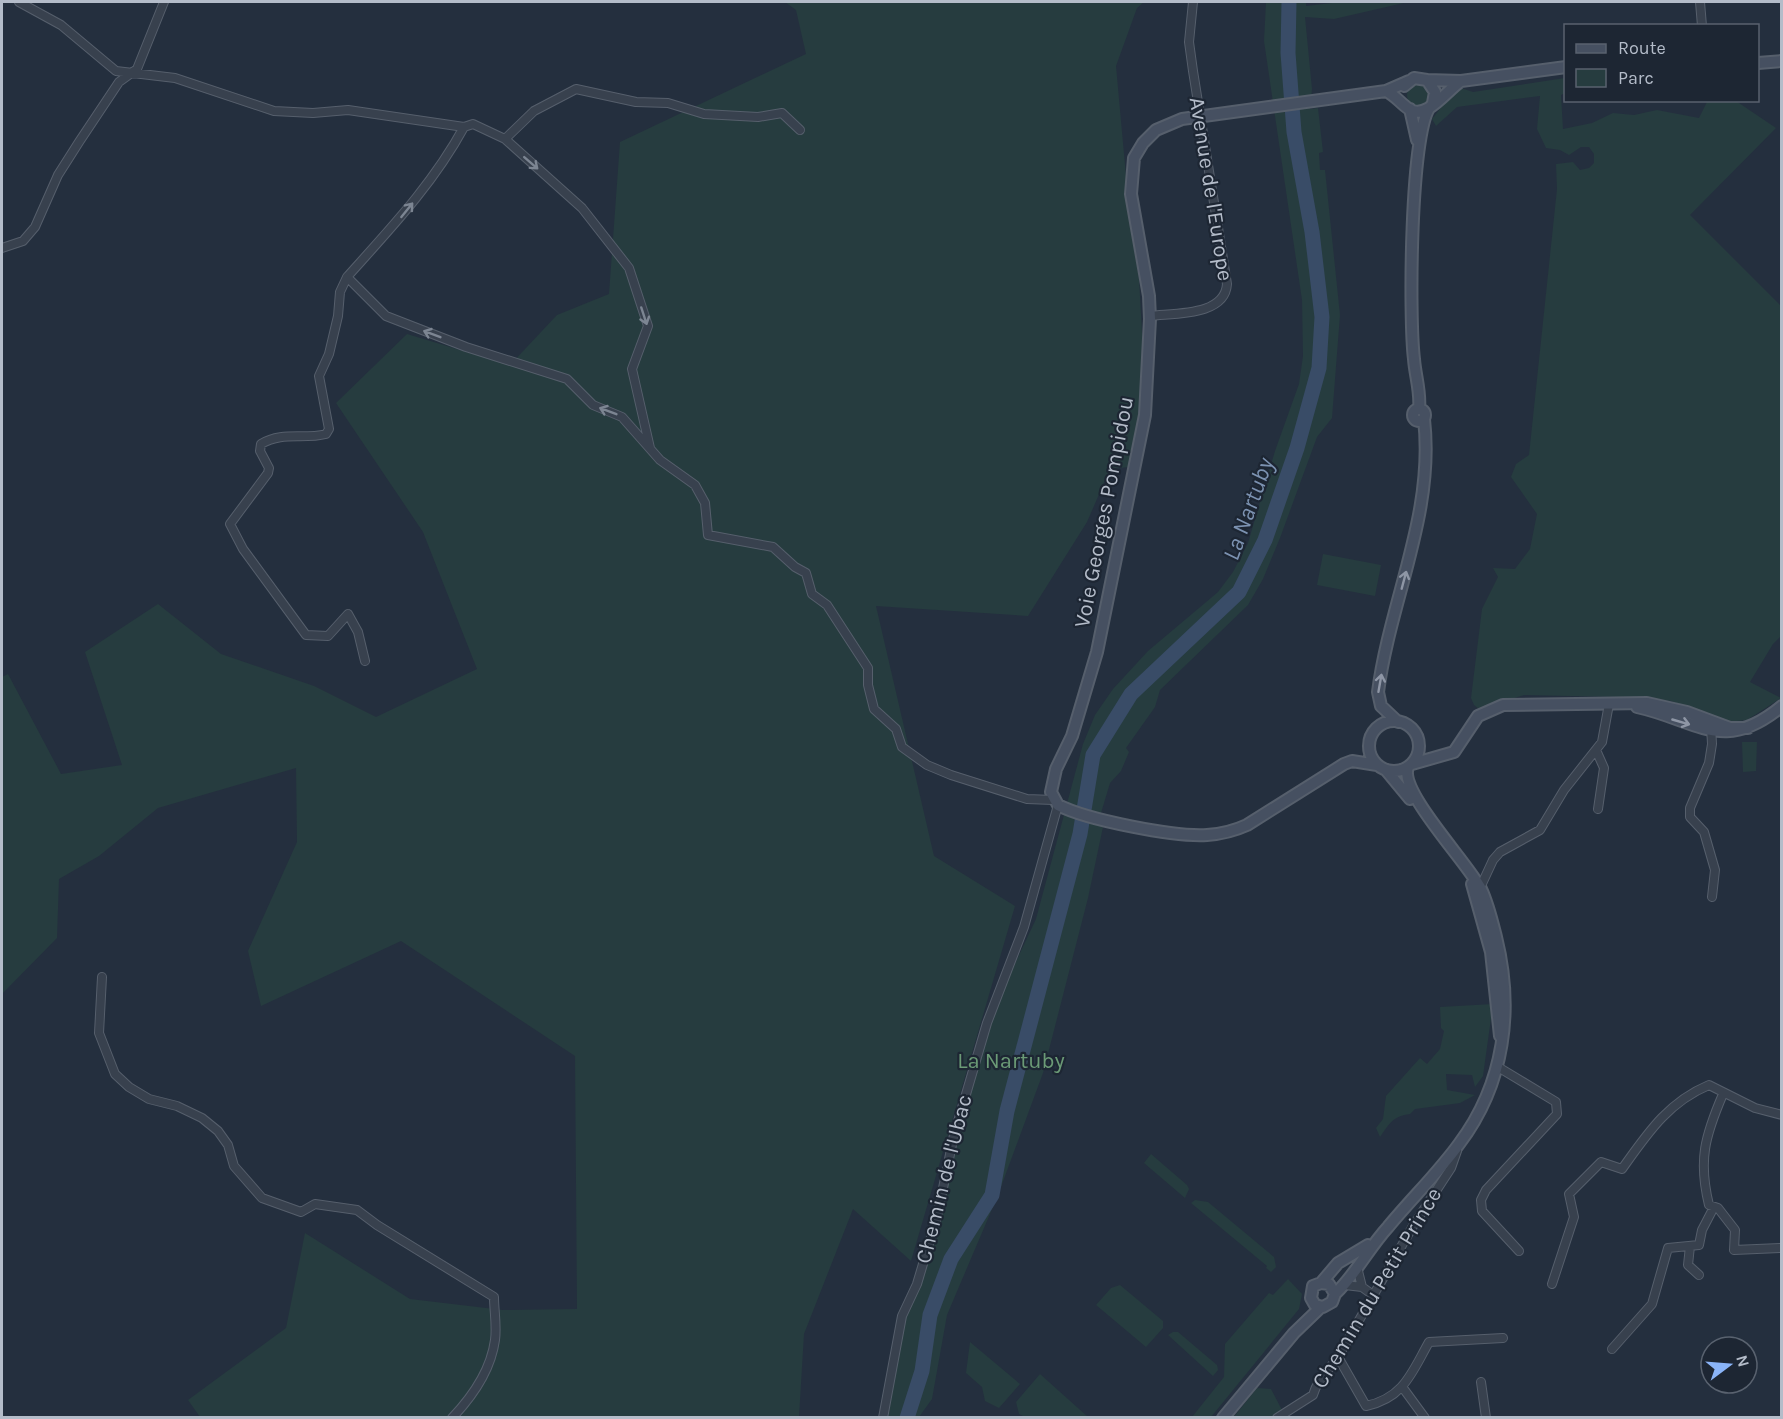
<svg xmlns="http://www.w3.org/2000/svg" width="1783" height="1419" viewBox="0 0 1783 1419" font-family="Karla,sans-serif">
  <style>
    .green { fill: #263c3f }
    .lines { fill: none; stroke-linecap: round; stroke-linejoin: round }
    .river { stroke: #394c67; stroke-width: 15 }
    .street-casing { stroke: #565f6c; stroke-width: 10 }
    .secondary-casing { stroke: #565f6c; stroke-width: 14 }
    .street { stroke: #38414e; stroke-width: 8 }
    .secondary { stroke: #465061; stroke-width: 10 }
    .oneway { stroke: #7c8592 }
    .oneway2 { stroke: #8e96a5 }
    .labels { text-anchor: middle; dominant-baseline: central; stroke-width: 4.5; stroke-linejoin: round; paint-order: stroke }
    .street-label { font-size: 22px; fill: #b4bcc9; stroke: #1d2633 }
    .park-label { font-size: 22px; fill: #6b9a76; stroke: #1d2633 }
    .water-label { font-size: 24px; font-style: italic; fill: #7c92b1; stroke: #1d2633 }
  </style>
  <rect width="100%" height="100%" fill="#242f3e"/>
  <!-- green -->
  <path class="green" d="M785,2H1144L1137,8L1116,66L1131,231L1139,278L1144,369L1142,407L1135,449L1129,467L1110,469L1087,522L1028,616L876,606L934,856L1015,906L911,1261L853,1209L804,1334L799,1417H200L188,1400L286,1328L305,1233L410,1299L503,1310L577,1309L575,1056L401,941L261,1006L248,951L297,842L296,768L158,808L99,856L59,879L57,938L2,994V677L8,674L61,774L122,765L85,652L158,604L221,654L314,686L376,717L477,669L423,532L336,403L407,334L510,365L557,315L609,294L620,142L806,54L796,10Z
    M1266,2H1306V6L1340,2H1408L1334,19L1305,17L1312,89L1310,109L1318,108L1323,152L1319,153L1320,170H1325L1340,315L1332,418L1317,437L1280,538L1263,579L1248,605L1160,690L1155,707L1126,748L1129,752L1121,771L1110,783L1101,813L1103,827L1088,898L1043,1073L998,1195L947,1315L932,1399L919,1417L888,1418L904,1319L917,1284L987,1023L1036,919L1083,744L1095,715L1113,689L1148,651L1218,592L1233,572L1248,543L1275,451L1299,384L1303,356L1302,300L1264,41Z
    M1565,78V93L1561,95L1563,129L1592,123L1613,113L1634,115L1657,110L1699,118L1708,100L1736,101L1776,128L1690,215L1781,306V636L1773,644L1750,682L1781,698L1747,720L1728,722L1671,701L1617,697L1524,695L1479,709L1474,705L1471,698L1482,609L1498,577L1493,568L1515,569L1530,549L1537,514L1511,477L1516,464L1529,455L1557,189L1556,164L1573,162L1580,170L1589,168L1594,163V154L1589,147H1581L1569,155L1560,150L1546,148L1537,129L1540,96L1457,107L1436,126L1432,119L1450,96L1461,88L1473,92Z
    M1407 95a11 11 0 1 1 22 0a11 11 0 1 1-22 0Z
    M1323,554L1381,565L1375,596L1317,585Z
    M1742,742H1757L1756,771L1743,772Z
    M1493,1004L1483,1076L1475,1087L1472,1075L1446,1074L1447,1090L1475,1095L1460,1103L1415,1109L1410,1114C1393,1116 1390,1123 1380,1137L1376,1128L1383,1119L1386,1096L1420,1058L1427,1064L1440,1049L1444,1031L1441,1028L1440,1007Z
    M1151,1154L1187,1185L1189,1189L1185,1198L1144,1163Z
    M1195,1200L1208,1202L1274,1257L1276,1267L1271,1272L1266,1268L1267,1266L1191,1203Z
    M1288,1279L1302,1294L1299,1309L1211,1417H1192L1224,1377L1225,1344L1269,1293L1273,1295Z
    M1120,1285L1163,1321V1328L1146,1347L1096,1305L1111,1288Z
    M1173,1332H1178L1217,1365L1218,1370L1213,1376L1168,1335Z
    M970,1342L1020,1384L999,1408L985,1401L982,1387L966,1373Z
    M1040,1374L1088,1417H1025L1019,1414L1016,1402Z
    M1257,1388L1271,1389L1282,1410L1271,1417L1233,1418Z"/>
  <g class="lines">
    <!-- river -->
    <path class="river" d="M907,1418L922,1371L930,1315L951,1259L992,1195L1007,1111L1080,834L1093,755L1131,694L1239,592L1265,540L1297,448L1319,368L1322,317L1312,232L1294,132L1288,53L1289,2"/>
    <defs>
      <path id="street" d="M19,2L61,25L116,71L175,78L274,111L313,113L348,110L464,127L473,124L505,139L582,208L629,268L648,326L632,369L650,448
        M1700,2L1702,26
        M464,127C433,184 390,229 347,277L386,316L466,347L567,379L593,405L622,417L660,460L695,485L705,503L708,535L773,547L795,567L806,573L812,594L827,605L868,668V685L874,709L896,729L902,747L927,765L951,775L1027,799L1053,800
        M505,139L534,111L576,89L636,102L668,103L704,114L758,117L782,113L800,130
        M2,248L23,241L35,227L58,175L79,142L119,82L137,69L164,2
        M347,277L340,292L338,316L329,354L319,376L329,429L326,434C303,440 283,431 261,444L260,451L269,468L268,473L230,524L243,549L306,635L328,636L348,614L358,632L365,661
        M1150,316C1175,313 1225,316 1227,284L1193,71L1189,42L1193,2
        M1711,726L1712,744L1709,763L1690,808V817L1704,832L1715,870L1712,897
        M1596,750L1604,768L1598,809
        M1480,888L1493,860L1500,852L1540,830L1564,790L1602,742L1609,704
        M102,977L99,1033L115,1074L129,1087L149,1099L177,1106L202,1118L218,1131L228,1145L234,1166L262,1198L301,1212L315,1204L357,1210L377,1225L494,1297C494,1310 497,1326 495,1340C491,1369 472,1397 452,1418
        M1498,1067L1556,1102L1557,1114L1486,1190L1481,1200L1482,1211L1519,1251
        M1723,1094C1705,1136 1698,1160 1709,1205L1718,1208L1735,1230L1734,1250L1780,1248
        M1690,1246L1688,1265L1699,1275
        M1358,1271L1362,1287
        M1552,1284L1574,1217L1569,1194L1601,1162L1622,1169C1647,1134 1668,1102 1709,1085L1755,1108L1782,1115
        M1345,1285L1362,1287L1373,1295
        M1612,1349L1652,1304L1668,1248L1699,1245L1702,1230L1714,1207
        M1338,1357L1366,1406C1404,1398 1412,1372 1429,1342L1503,1338
        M1481,1382L1486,1418
        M1403,1388L1425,1418
        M883,1418L902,1316L917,1284L937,1217L954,1135L987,1023L1024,927L1058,805
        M1277,1418L1313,1395C1317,1380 1329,1370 1338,1357L1413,1226L1451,1168L1457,1151"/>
      <path id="secondary" d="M1758,63L1782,61
        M1427,80L1461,81L1566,67
        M1404,86L1414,78L1427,80L1435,92L1433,103
        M1386,91C1396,96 1400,103 1409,109C1426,121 1447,90 1461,81
        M1410,109L1417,140
        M1413 415a6 6 0 1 1 12 0a6 6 0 1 1-12 0Z
        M1419,409C1421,392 1415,375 1414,359C1409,319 1410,133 1430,107
        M1637,707C1697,720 1723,755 1782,706
        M1369 746a25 25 0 1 1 50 0a25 25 0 1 1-50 0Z
        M1398,722L1381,706L1378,692C1390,600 1435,514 1424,419
        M1412,764L1454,752L1478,716L1503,705L1647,703L1687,712L1730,728H1748
        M1377,765L1352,761L1344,764L1247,825C1234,831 1221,834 1207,835C1174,837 1087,820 1058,805L1051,792L1056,769L1072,736L1097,652L1145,415L1150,319L1149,296L1131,194L1134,158L1143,143L1156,130L1182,119L1386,91L1409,81
        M1386,770L1410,799
        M1472,884L1491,952L1500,1036
        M1321,1283L1329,1284L1335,1294L1332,1302L1323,1307L1315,1305L1311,1298L1313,1286L1321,1283L1338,1263L1368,1245
        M1335,1294C1356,1274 1368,1249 1388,1227C1411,1199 1438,1173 1459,1144C1505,1083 1514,1009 1496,937C1492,921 1488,904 1481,889C1468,863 1398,791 1408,767
        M1223,1418L1294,1333L1321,1307"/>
    </defs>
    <!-- street casing -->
    <use href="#street" class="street-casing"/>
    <!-- secondary casing -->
    <use href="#secondary" class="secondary-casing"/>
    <!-- street -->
    <use href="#street" class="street"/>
    <!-- secondary -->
    <use href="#secondary" class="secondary"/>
  </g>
  <!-- one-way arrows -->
  <defs><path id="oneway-shaft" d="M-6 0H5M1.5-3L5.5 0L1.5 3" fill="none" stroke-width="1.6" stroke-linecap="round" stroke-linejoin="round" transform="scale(1.5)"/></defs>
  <g class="oneway">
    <use href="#oneway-shaft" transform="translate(531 163) rotate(41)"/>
    <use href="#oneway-shaft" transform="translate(407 210) rotate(-51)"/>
    <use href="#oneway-shaft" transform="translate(644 316) rotate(72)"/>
    <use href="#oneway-shaft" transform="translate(432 334) rotate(-159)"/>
    <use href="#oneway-shaft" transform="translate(608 411) rotate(-159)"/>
  </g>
  <g class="oneway2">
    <use href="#oneway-shaft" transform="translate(1404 580) rotate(-75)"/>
    <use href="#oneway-shaft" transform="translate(1380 683) rotate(-80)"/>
    <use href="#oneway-shaft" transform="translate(1681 722) rotate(16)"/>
  </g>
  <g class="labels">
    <!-- street labels -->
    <g class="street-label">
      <text transform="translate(1211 189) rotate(81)">Avenue de l'Europe</text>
      <text transform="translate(1104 512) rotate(-79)">Voie Georges Pompidou</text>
      <text transform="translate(944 1179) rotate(-76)">Chemin de l'Ubac</text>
      <text transform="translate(1377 1288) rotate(-59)">Chemin du Petit Prince</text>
    </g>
    <!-- park labels -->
    <g class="park-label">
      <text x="1011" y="1061">La Nartuby</text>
    </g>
    <!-- water labels -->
    <g class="water-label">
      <text transform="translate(1248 509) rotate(-70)">La Nartuby</text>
    </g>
  </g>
  <!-- border -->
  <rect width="1783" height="1419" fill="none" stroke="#b4bcc9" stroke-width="6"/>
  <!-- legend -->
  <rect x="1564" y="24" width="195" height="78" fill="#1d2633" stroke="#59626f" stroke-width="1.5"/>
  <rect x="1576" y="44" width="30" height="9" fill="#465061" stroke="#59626f" stroke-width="1.5"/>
  <text x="1618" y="54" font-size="18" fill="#b4bcc9">Route</text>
  <rect x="1576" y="69" width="30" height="18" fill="#263c3f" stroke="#59626f" stroke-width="1.5"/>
  <text x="1618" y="84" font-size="18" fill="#b4bcc9">Parc</text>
  <!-- north arrow -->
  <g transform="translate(1729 1365) rotate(74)"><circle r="28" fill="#1d2633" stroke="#59626f" stroke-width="1.5"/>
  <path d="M0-4.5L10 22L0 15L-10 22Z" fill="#8ab4f8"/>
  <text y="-9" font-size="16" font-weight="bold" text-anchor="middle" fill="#b4bcc9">N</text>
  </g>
</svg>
